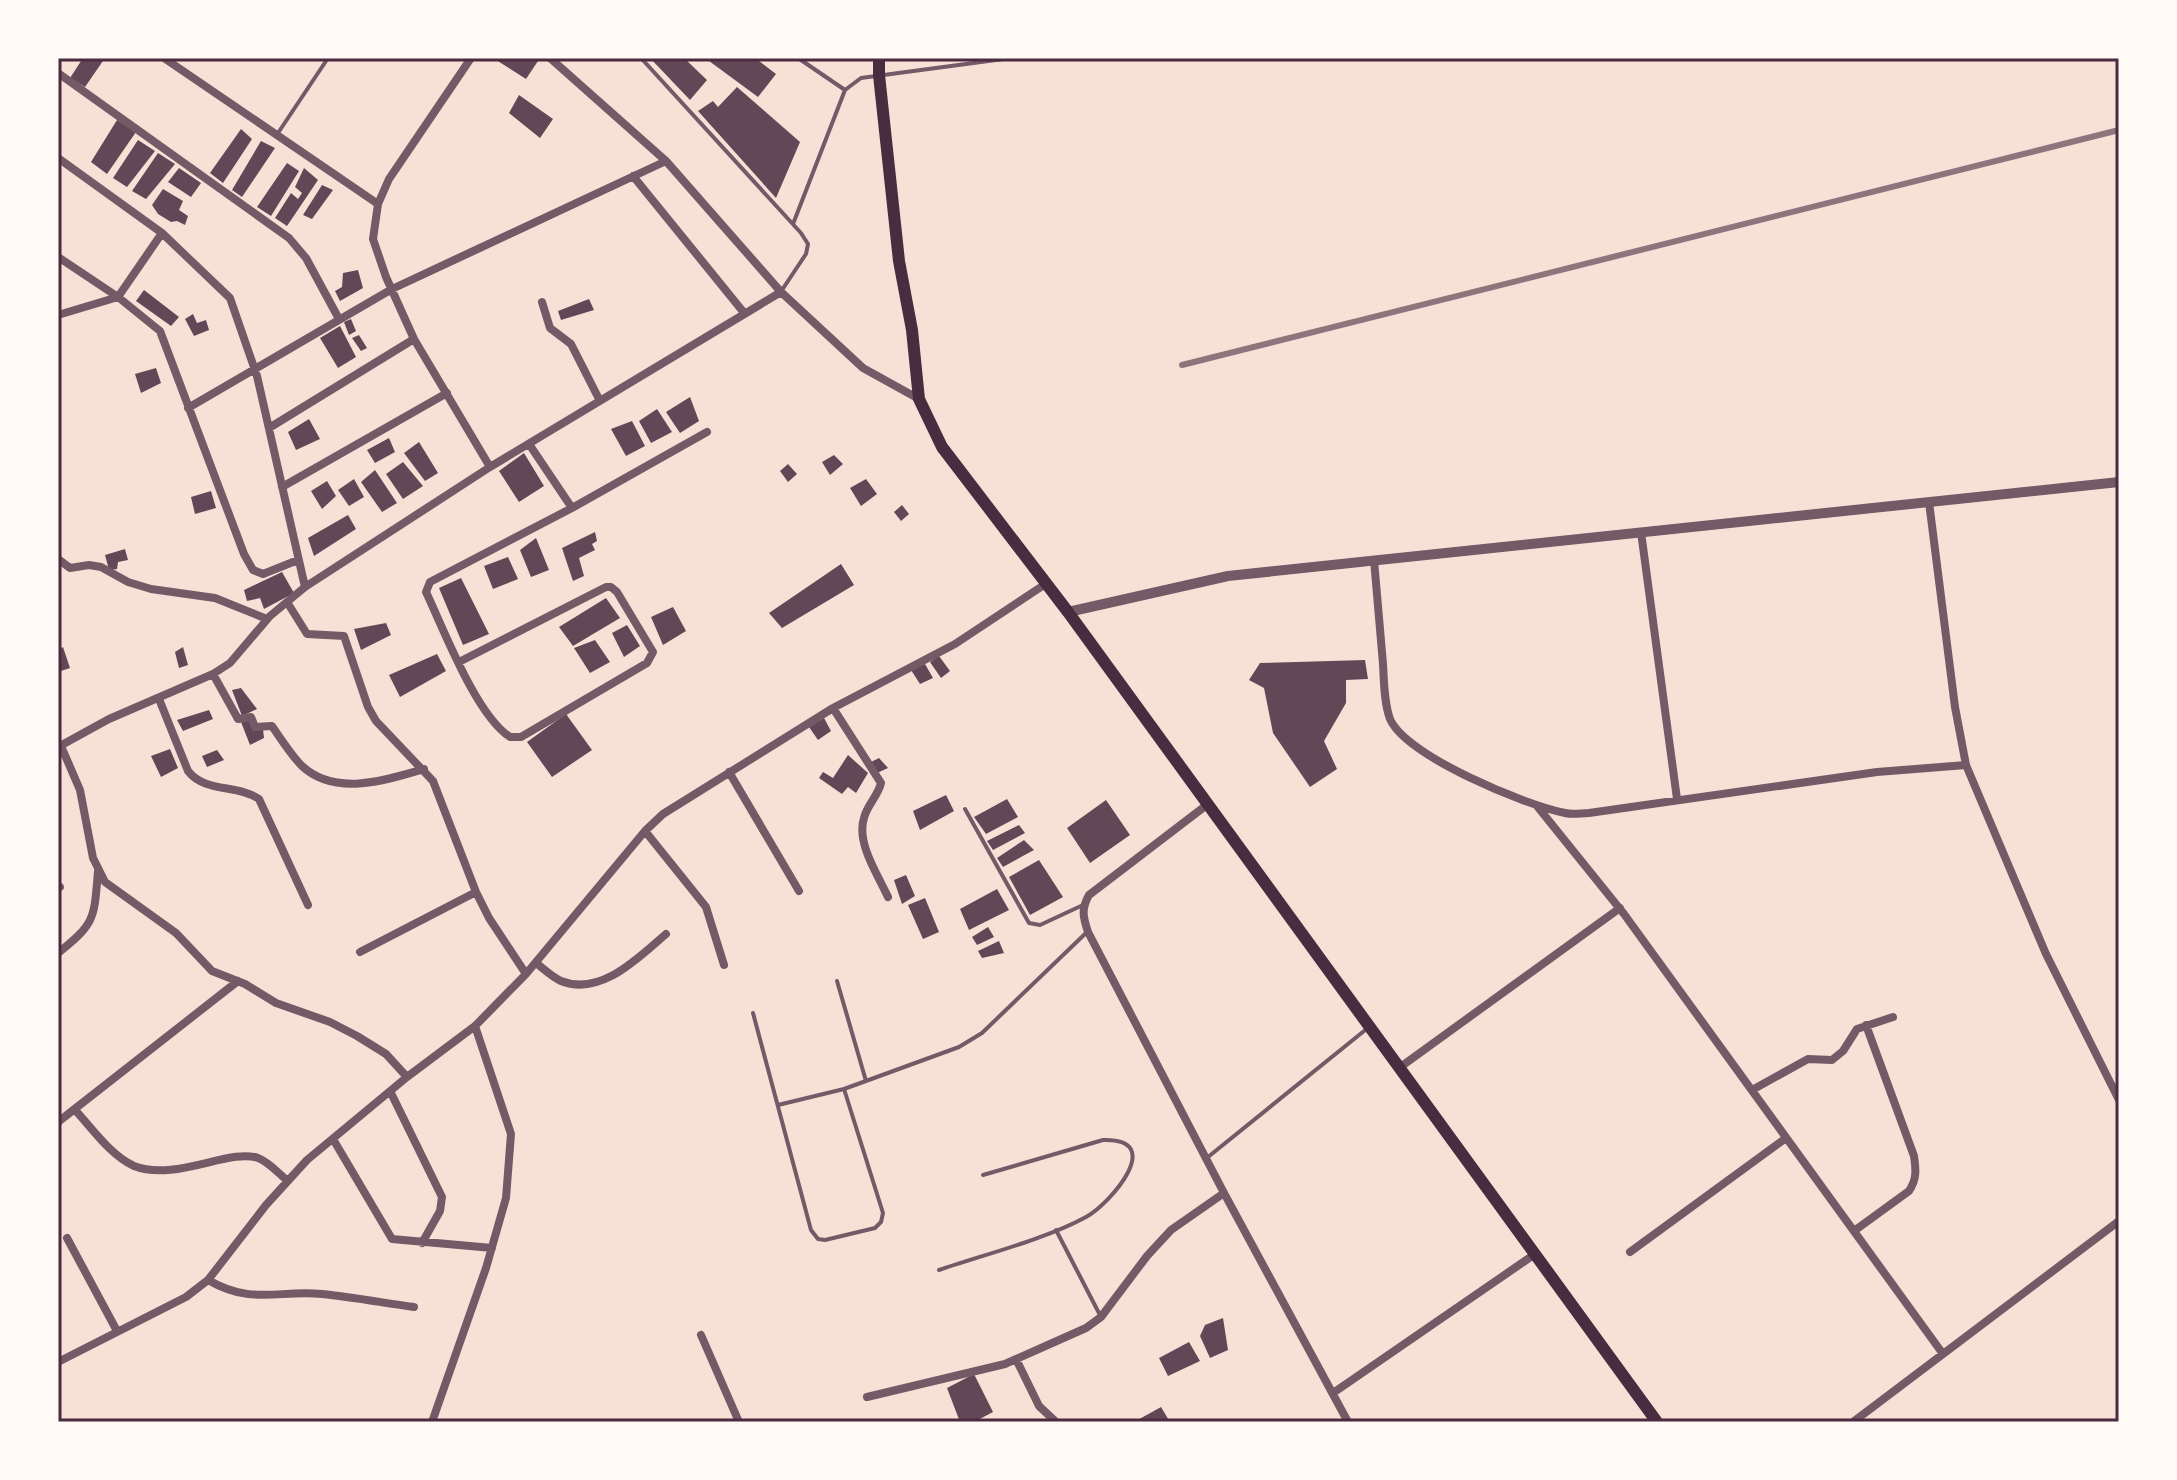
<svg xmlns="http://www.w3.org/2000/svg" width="2177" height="1480" viewBox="0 0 2177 1480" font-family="Manrope,sans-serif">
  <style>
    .building { fill: #644757 }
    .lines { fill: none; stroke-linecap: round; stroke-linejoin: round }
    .service { stroke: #755966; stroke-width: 4 }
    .minor { stroke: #755966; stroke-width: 8 }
    .tertiary { stroke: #755966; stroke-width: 10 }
    .secondary { stroke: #4a2c40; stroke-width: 12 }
    .rail { stroke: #8f747c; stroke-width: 6 }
    .neatline { fill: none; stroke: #4a2c40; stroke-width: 3 }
  </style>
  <rect width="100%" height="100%" fill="#f7e1d7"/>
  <!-- building -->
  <path class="building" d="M83,58H105L85,87L70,78Z
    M493,58H534L538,61L526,79Z
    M650,58H684L707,80L690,100Z
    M705,58H755L776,74L758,97Z
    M737,87L800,142L776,198L698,111L713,101L718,107Z
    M519,95L553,119L540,138L509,113Z
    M117,120L136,132L107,174L91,162Z
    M241,129L252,139L223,183L210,173Z
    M138,140L155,151L127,187L113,178Z
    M261,141L275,148L242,197L232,190Z
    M158,153L175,164L146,199L132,191Z
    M287,163L299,171L271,216L257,207Z
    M179,168L201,183L191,197L168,182Z
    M304,168L318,180L287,226L275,218L291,193L298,199L302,193L295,187Z
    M322,185L333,190L312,219L303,215Z
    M163,189L183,201L179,210L188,216L185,225L177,221L171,222L158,214L152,205Z
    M358,270L363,288L340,301L335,291L342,287L343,273Z
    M144,290L179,317L171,326L136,301Z
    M589,299L594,310L561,320L558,311Z
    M193,314L197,323L206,320L209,330L194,336L185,319Z
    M351,319L356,331L349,335L344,322Z
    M340,326L356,357L338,368L320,338Z
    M359,335L367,348L361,351L352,338Z
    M156,368L161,383L141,393L135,374Z
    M690,397L699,421L680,433L666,412Z
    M657,409L672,432L651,443L639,421Z
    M309,419L320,439L296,450L288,432Z
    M632,421L645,446L626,456L611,429Z
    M389,438L395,452L375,463L367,450Z
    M419,442L438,473L425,481L404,453Z
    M524,453L544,486L519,502L499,471Z
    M834,455L843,464L830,475L822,462Z
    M403,462L423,486L403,499L386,474Z
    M788,464L797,474L788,482L780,471Z
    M375,470L397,503L382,512L361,482Z
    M354,479L364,497L349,506L338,490Z
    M866,479L877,494L861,506L850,488Z
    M327,481L336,496L322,509L311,491Z
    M211,491L216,508L195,514L191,497Z
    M902,505L909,514L901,521L894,512Z
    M348,515L356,529L314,556L308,538Z
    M595,532L597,541L592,544L595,550L579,558L584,576L573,581L562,548Z
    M536,538L549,570L531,577L520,550Z
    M125,549L128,560L118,562L117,569L109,570L105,555Z
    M508,557L518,579L493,589L484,566Z
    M841,564L854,585L782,628L769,613Z
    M282,572L294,593L264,609L260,598L247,601L244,590Z
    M461,578L489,634L463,645L439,588Z
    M606,598L620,618L573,646L559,627Z
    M673,607L686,631L663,645L651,617Z
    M386,623L391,635L361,650L354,629Z
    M627,625L640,646L624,657L612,633Z
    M595,640L610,662L590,673L574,648Z
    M63,647L70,668L58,672V650Z
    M183,647L188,665L179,668L175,652Z
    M437,654L446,671L400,697L389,675Z
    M939,656L950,671L941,678L930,662Z
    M1365,660L1368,679L1346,680V703L1324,741L1337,769L1310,787L1273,733L1264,688L1249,680L1260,663Z
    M925,664L933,678L920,684L911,670Z
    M241,688L257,709L242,716L232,690Z
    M209,710L213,719L183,731L177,720Z
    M566,714L592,750L552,777L527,742Z
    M824,718L831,731L818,740L809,727Z
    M249,720L254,731L263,729L264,738L250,745L241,722Z
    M170,749L178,768L161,777L151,756Z
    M217,750L224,760L207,767L202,756Z
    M848,755L868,773L856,793L848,787L842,794L819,778L823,772L833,778Z
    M879,758L888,768L877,773L871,762Z
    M946,795L954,811L920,830L913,811Z
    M1007,799L1018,817L986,834L974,817Z
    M1106,800L1130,835L1090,863L1067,828Z
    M1019,825L1025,833L993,850L987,841Z
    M1024,840L1034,850L1003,867L997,858Z
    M1039,860L1063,897L1030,915L1009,877Z
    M906,875L915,896L902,904L894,880Z
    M997,889L1009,910L969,930L960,909Z
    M925,898L939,932L923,939L908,905Z
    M988,927L994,937L977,945L972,937Z
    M999,941L1004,953L982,958L978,951Z
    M1223,1318L1228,1350L1210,1358L1200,1336L1205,1325Z
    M1189,1342L1200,1361L1168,1376L1159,1358Z
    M974,1374L993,1412L974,1422H960L947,1388Z
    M1161,1407L1170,1422H1134Z"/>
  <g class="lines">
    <!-- service -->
    <path class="service" d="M641,58L801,233L808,244L806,254L782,290
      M798,58L845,90
      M278,133L328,58
      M793,224L845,90L861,78L1011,58
      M965,809L1029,923L1040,925L1083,905
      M837,981L866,1081
      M753,1013L811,1230L818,1239L825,1240L875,1228L881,1222L883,1213L844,1089
      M778,1105L844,1089L959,1047L982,1033L1086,933
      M1208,1157L1369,1027
      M1056,1230L1101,1317
      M939,1270C983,1255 1046,1239 1086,1217C1111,1203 1167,1138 1103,1140L983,1175"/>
    <!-- minor -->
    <path class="minor" d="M164,58L378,204
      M471,58L389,179L378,204L373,239L386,277L414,339L490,467
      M550,58L666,161L781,292L863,368L919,399
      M58,73L289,238L306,258L339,319
      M58,158L162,233L230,298L257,376L305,587L490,467L781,292
      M633,176L745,314
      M58,257L118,297L160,331L244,554L253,570L263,574L298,560
      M542,302L550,328L571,344L600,401
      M58,315L118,297L162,233
      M188,408L392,289L666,161
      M269,428L414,339
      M529,444L572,508
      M282,487L447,393
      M1641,532L1677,799
      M58,559L70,568L89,565L101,567L128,582L151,589L215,598L267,619
      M1374,560C1377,595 1380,630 1383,664C1384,681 1384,703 1390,719C1406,756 1525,805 1565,813C1573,815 1581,813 1589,813L1877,772L1966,765L1955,707L1929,502
      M287,602L307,634L344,636L368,707L376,721L433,781L476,892L489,918L526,974
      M459,662L606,587H611L617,592L653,652L647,663L521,737H510C476,715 444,630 426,592L430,582L572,508L707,432
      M213,674L238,719L251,717L255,727L272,726C281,739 291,755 302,766C335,797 387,780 424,769
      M159,699L188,771C205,793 237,784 259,799L308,905
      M833,708L881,783C878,796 867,805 864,818C856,843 878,875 888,897
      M61,746L80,790L93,858L105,882L176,933L212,971L245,984L276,1003L330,1022L357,1036L386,1054L407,1077
      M58,747L109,719L213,674L230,663L270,616L305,587
      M1966,765L2046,954L2119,1100
      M729,772L799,891
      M1208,804L1089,895C1081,909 1083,917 1088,932L1224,1193L1348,1422
      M1537,806L1624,914L1943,1354
      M645,831L706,907L724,965
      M58,888L60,887
      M360,952L476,892
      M58,953C96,923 94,918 98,871
      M536,963C544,969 552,977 561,981C601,997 639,957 666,934
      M1399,1068L1620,908
      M1752,1090L1808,1059L1832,1060L1843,1051L1857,1029L1893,1017
      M390,1091L442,1197L440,1211L422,1243
      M75,1110C92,1128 111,1156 134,1166C175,1182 230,1148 258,1158C269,1162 279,1174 288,1181
      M58,1122L238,981
      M333,1139L392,1239L492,1248
      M1854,1231L1909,1191C1917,1179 1916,1170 1914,1156L1866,1025
      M67,1238L117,1331
      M1630,1252L1786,1138
      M208,1280C251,1305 277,1290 322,1294C353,1297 384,1303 414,1307
      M701,1335L739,1422
      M1016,1359L1039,1406L1056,1422
      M58,1362L186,1297L208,1280L266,1205L307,1160L407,1077L475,1026L526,974L645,831L663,814L833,708L955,644L1047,583
      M1333,1393L1535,1254
      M867,1397L1005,1364L1086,1328L1101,1317L1147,1256L1171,1230L1224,1193
      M432,1422L486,1268L506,1198L511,1134L475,1026
      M1853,1422L2119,1221"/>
    <!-- tertiary -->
    <path class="tertiary" d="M1068,612L1228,576L2119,482"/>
    <!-- secondary -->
    <path class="secondary" d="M879,58V75L899,261L912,330L919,399L942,447L1068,612L1657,1422"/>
    <!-- rail -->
    <path class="rail" d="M1182,365L2119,130"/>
  </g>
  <!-- border -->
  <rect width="2177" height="1480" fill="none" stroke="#fffaf5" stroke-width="120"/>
  <rect x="60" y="60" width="2057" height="1360" class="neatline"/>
</svg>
